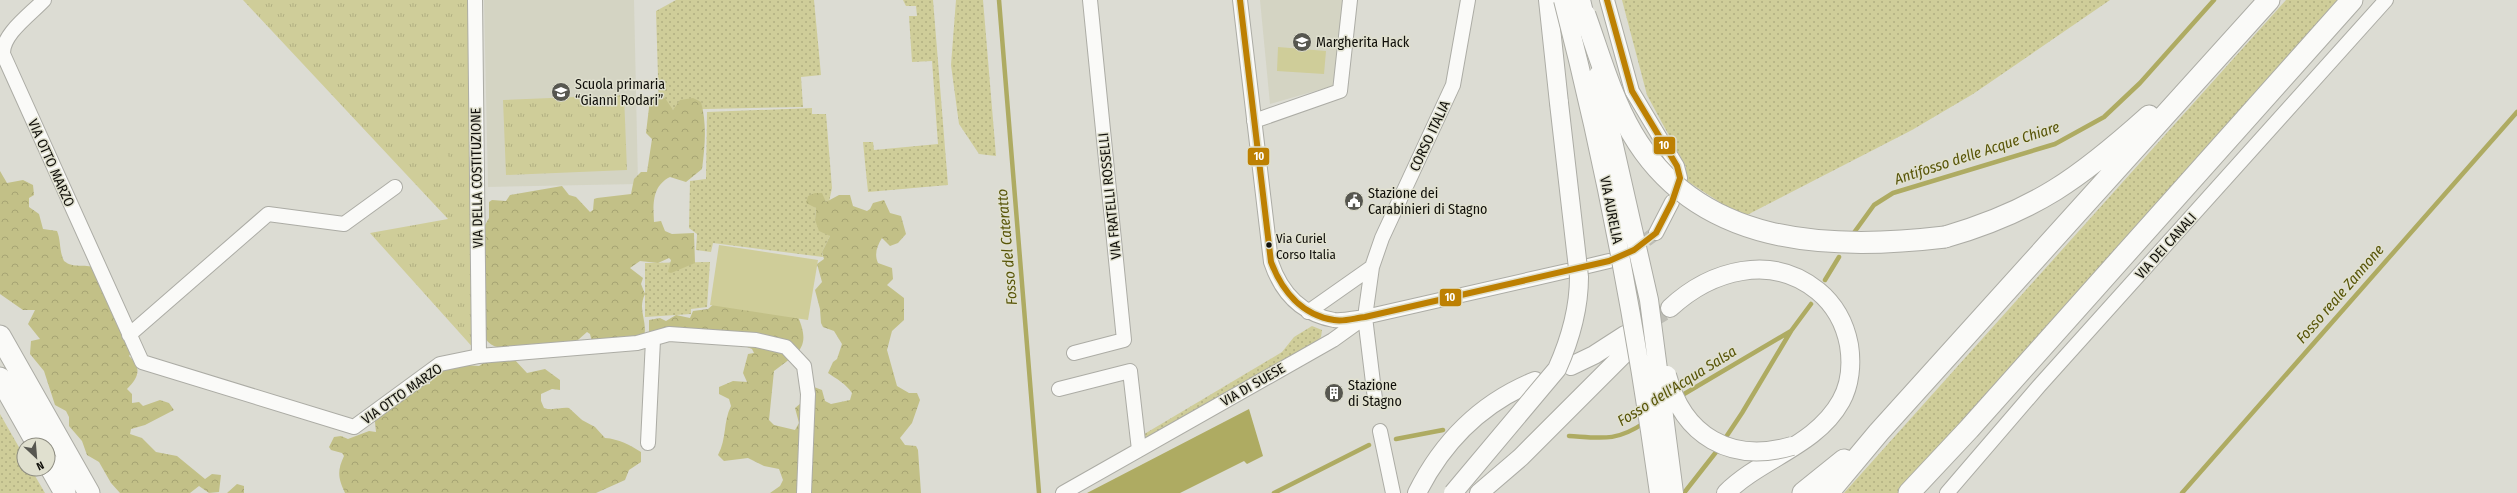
<svg xmlns="http://www.w3.org/2000/svg" width="2517" height="493" viewBox="0 0 2517 493" font-family="'Fira Sans Condensed',sans-serif">
  <style>
    .built { fill: #d4d4c3 }
    .grass { fill: url(#grass-dots) }
    .forest { fill: url(#forest-crowns) }
    .park { fill: url(#park-tufts) }
    .pitch { fill: #cfcd99 }
    .water { fill: #aeab62 }
    .lines { fill: none; stroke-linecap: round; stroke-linejoin: round }
    .stream { stroke: #aeab62; stroke-width: 4.5 }
    .minor-tunnel { stroke: #bdbdb5; stroke-width: 14; stroke-dasharray: 14 7; stroke-linecap: butt }
    .major-tunnel { stroke: #bdbdb5; stroke-width: 18; stroke-dasharray: 18 9; stroke-linecap: butt }
    .minor-casing { stroke: #acaca5; stroke-width: 16 }
    .major-casing { stroke: #acaca5; stroke-width: 20 }
    .highway-casing { stroke: #acaca5; stroke-width: 23 }
    .minor { stroke: #fafaf8; stroke-width: 14 }
    .major { stroke: #fafaf8; stroke-width: 18 }
    .highway { stroke: #fafaf8; stroke-width: 21 }
    .major-bridge-casing { stroke: #acaca5; stroke-width: 20; stroke-linecap: butt }
    .highway-bridge-casing { stroke: #acaca5; stroke-width: 23; stroke-linecap: butt }
    .major-bridge { stroke: #fafaf8; stroke-width: 18 }
    .highway-bridge { stroke: #fafaf8; stroke-width: 21 }
    .bus-1-casing { stroke: #e0e0cf; stroke-width: 9 }
    .bus-1 { stroke: #bd8002; stroke-width: 6 }
    .bus-dot { fill: #100f0a; stroke: #e0e0cf; stroke-width: 1.5 }
    .labels { text-anchor: middle; dominant-baseline: central; stroke-width: 3; stroke-linejoin: round; paint-order: stroke }
    .bus-label { font-size: 13px; fill: #100f0a; stroke: #e0e0cf; text-anchor: start }
    .poi-label { font-size: 14px; fill: #100f0a; stroke: #e0e0cf; text-anchor: start }
    .street-label { font-size: 14px; fill: #100f0a; stroke: #e0e0cf }
    .water-label { font-size: 15px; font-style: italic; fill: #575407; stroke: #e0e0cf }
    .line-badge { stroke: #e0e0cf; stroke-width: 1.5 }
    .badge-label { font-size: 11px; text-anchor: middle; font-weight: bold; fill: #fff }
  </style>
  <defs>
    <pattern id="grass-dots" width="8" height="8" patternUnits="userSpaceOnUse"><rect width="8" height="8" fill="#cfcd99"/><path d="M2 2h.1M6 6h.1" fill="none" stroke="#b1af82" stroke-width="1.8" stroke-linecap="round"/></pattern>
    <pattern id="forest-crowns" width="20" height="18" patternUnits="userSpaceOnUse"><rect width="20" height="18" fill="#c2c087"/><path d="M2 6a3 3 0 1 1 6 0M12 15a3 3 0 1 1 6 0" fill="none" stroke="#a6a473"/></pattern>
    <pattern id="park-tufts" width="24" height="20" patternUnits="userSpaceOnUse"><rect width="24" height="20" fill="#cfcd99"/><path d="M3 7l-1-3M5 7V3M7 7l1-3M15 17l-1-3M17 17v-4M19 17l1-3" fill="none" stroke="#b1af82"/></pattern>
  </defs>
  <rect width="100%" height="100%" fill="#dcdcd3"/>
  <!-- built -->
  <path class="built" d="M484,0H634L638,184L488,187Z
    M1260,0H1343L1336,85L1270,104Z"/>
  <!-- grass -->
  <path class="grass" d="M676,0H814L821,75L801,77L803,107L659,110L656,11Z
    M903,0H933L948,185L868,192L863,142H873L874,150L938,144L932,61L912,62L909,16H917L916,6H906Z
    M956,0H983L996,156L979,154L959,124L951,65Z
    M1622,0H2110L1973,94L1912,130L1747,215L1724,205L1684,179L1686,167L1647,95Z
    M2286,0H2341L1899,493H1844Z
    M812,108V114H826L832,188L829,202H826L824,199L813,206L816,208L815,220L830,236L822,252L823,257L713,243L711,252L696,250L697,234L689,228L690,181L706,179L707,112Z
    M710,262L707,307L691,309V314L645,317V263Z
    M1312,326L1322,330L1321,337L1316,342L1146,440L1141,436L1282,352L1294,337Z
    M0,414L24,456V469H31L45,493H0Z"/>
  <!-- forest -->
  <path class="forest" d="M656,94L665,98L673,110L680,100L693,98L701,102C707,124 705,146 702,169L686,182L670,177C652,186 653,204 654,222L661,221L665,231L672,234L694,233L695,263L671,273L668,272L671,260L669,258L658,263L640,261L630,268L643,278L641,284L645,294C637,310 648,321 644,337L592,342L590,334L587,332L570,347L535,351L525,345L522,349C506,348 491,351 483,335L480,234L489,218V202L492,200L506,201L510,195L562,186L569,195L576,197L590,212L593,210L594,199L597,198L631,194L634,179L641,172H647L652,139L646,133L650,99Z
    M0,171L7,183L23,180L33,185L34,195L29,198V207L39,214L43,229L57,231C61,240 59,251 64,261C74,269 83,263 96,268L134,348L129,356C142,368 139,377 127,389L132,394V403L139,402L143,406L160,400L169,403L174,410L145,425L131,429L130,434L142,438L156,452L177,456L205,479L212,474L221,475L219,492L209,493L199,486L190,493H120L111,483L99,462L87,455L82,441L69,426V417L66,411L55,405L44,371L30,354L31,341L40,339L28,324L35,310H23L0,294Z
    M815,193H822L826,202L839,195H850L853,206L867,211L870,209L873,203L884,200L890,213L901,216L906,234L898,243L890,246L882,238C877,246 874,254 878,263L892,268L893,279L887,285L904,298V320L892,331L887,350L897,386L909,393H917L920,400L912,423L900,438L905,445L916,446L918,450L921,493H770L780,486L783,480L779,469L764,466L748,458L724,461L718,455C727,438 723,422 731,406L729,399L719,394V387L733,381L747,382L743,373L748,354L754,353L752,349L735,342L649,335V320L660,318L666,321L676,315L690,318L693,311L708,309L716,302L798,317C812,349 797,353 774,371L769,420L774,425L795,430L799,423L795,408L801,403L807,405L814,387L822,390L825,401L831,404L850,400L852,393C846,384 837,379 828,373L833,362L837,359L842,344L834,331L823,327L821,323L820,309L815,290L822,282L817,264L824,259L822,252L830,236L819,231L815,220L816,208L806,203L808,196Z
    M514,359L527,373L545,369L560,380V390L552,389L541,394V401L544,408C553,411 560,407 569,408L582,420L595,427L605,438C619,439 630,445 641,452V462L629,470L625,480L596,493H345C338,478 337,471 344,456L342,453L331,450L329,447L334,437L341,436L348,439L369,431L376,432L374,412L414,386L430,384V369L464,365L479,366L485,362Z
    M237,484L244,486V493H227Z"/>
  <!-- park -->
  <path class="park" d="M243,0H470L476,351L370,233L448,219Z
    M624,95L627,170L506,175L503,100Z"/>
  <!-- pitch -->
  <path class="pitch" d="M1278,47L1326,51L1324,74L1277,71Z
    M445,148L453,168L444,172L435,153Z
    M719,245L818,260L808,320L710,305Z"/>
  <!-- water -->
  <path class="water" d="M1249,409L1263,456L1247,464L1244,461L1180,493H1087Z"/>
  <g class="lines">
    <!-- stream -->
    <path class="stream" d="M999,0L1039,493
      M1853,234L1874,205L1893,193L2055,144L2104,117L2140,83L2214,0
      M1825,280L1839,257
      M1679,397L1791,331
      M1569,436C1601,438 1616,442 1644,423
      M1396,439L1443,430
      M1724,440L1742,413L1791,331L1811,304
      M1274,493L1369,445
      M1684,493L1720,447
      M2182,493L2517,112"/>
    <!-- minor-tunnel -->
    <path class="minor-tunnel" d="M1629,252L1656,233"/>
    <!-- major-tunnel -->
    <path class="major-tunnel" d="M1625,335L1670,308"/>
    <defs>
      <path id="minor" d="M44,0C31,14 2,34 3,54L142,362L354,427L440,364L479,356L637,343L669,334L756,340L786,347L804,366L808,394L804,493
        M475,0L479,356
        M1240,0L1271,262C1281,292 1301,314 1334,320C1343,321 1356,318 1365,317L1567,271
        M1607,0L1632,91L1677,166L1680,178
        M1254,121L1340,91L1350,0
        M1656,233L1672,202
        M1588,266L1609,261
        M1308,312L1372,267
        M129,335L268,214L344,224L395,187
        M1074,353L1124,340L1090,0
        M1059,389L1130,371L1139,450
        M1375,399L1365,317L1372,267L1382,238L1453,85L1468,0
        M1380,431L1393,493
        M648,443L653,340
        M1063,493L1333,340L1365,317
        M1947,493L2039,386L2386,0"/>
      <path id="major" d="M1548,0L1559,103
        M1670,308C1711,270 1772,253 1818,291C1835,305 1845,324 1849,345C1852,364 1850,385 1841,401C1816,446 1761,458 1726,493
        M1571,366L1594,355L1625,335
        M1417,493C1443,441 1481,403 1535,381
        M1479,493L1521,457L1629,349"/>
      <path id="highway" d="M1945,237C2035,211 2080,178 2149,116
        M0,336L89,493
        M0,378L38,445
        M48,463L65,493
        M1803,493L1844,460
        M1828,493L1879,432L2269,0
        M1909,493L1969,429L2352,0"/>
    </defs>
    <!-- minor casing -->
    <use href="#minor" class="minor-casing"/>
    <!-- major casing -->
    <use href="#major" class="major-casing"/>
    <!-- highway casing -->
    <use href="#highway" class="highway-casing"/>
    <!-- minor -->
    <use href="#minor" class="minor"/>
    <!-- major -->
    <use href="#major" class="major"/>
    <!-- highway -->
    <use href="#highway" class="highway"/>
    <defs>
      <path id="major-bridge" d="M1563,0C1605,162 1636,327 1659,493
        M1581,0L1588,29
        M1598,75L1649,300L1674,493
        M1667,375C1683,436 1731,464 1792,446
        M1453,493L1557,369C1570,340 1579,309 1579,277L1559,103"/>
      <path id="highway-bridge" d="M1585,15C1599,54 1611,97 1632,133C1698,246 1828,251 1945,237"/>
    </defs>
    <!-- major-bridge casing -->
    <use href="#major-bridge" class="major-bridge-casing"/>
    <!-- highway-bridge casing -->
    <use href="#highway-bridge" class="highway-bridge-casing"/>
    <!-- major-bridge -->
    <use href="#major-bridge" class="major-bridge"/>
    <!-- highway-bridge -->
    <use href="#highway-bridge" class="highway-bridge"/>
    <defs>
      <path id="bus-1" d="M1240,0L1271,262C1282,291 1302,315 1334,320C1344,322 1355,318 1365,317L1609,261L1634,250L1656,233L1672,202L1680,178L1677,166L1632,91L1607,0"/>
    </defs>
    <!-- bus-1 casing -->
    <use href="#bus-1" class="bus-1-casing"/>
    <!-- bus-1 -->
    <use href="#bus-1" class="bus-1"/>
  </g>
  <!-- icons -->
  <defs>
    <symbol id="school-disc" viewBox="-11 -11 22 22"><circle r="9.5" fill="#575750" stroke="#e0e0cf"/><path d="M0-5L7-2L0 1L-7-2ZM-4 1L0 2.5L4 1V4Q0 6-4 4Z" fill="#fff"/></symbol>
    <symbol id="civic-disc" viewBox="-11 -11 22 22"><circle r="9.5" fill="#575750" stroke="#e0e0cf"/><path d="M-.6-6.5H3V-4.5H.6V-3L4-1V1h2V6H-6V1h2V-1L-.6-3ZM-1.2 2.5V6h2.4V2.5Z" fill="#fff"/></symbol>
    <symbol id="building-disc" viewBox="-11 -11 22 22"><circle r="9.5" fill="#575750" stroke="#e0e0cf"/><path d="M-4-6H4V6H1V3H-1V6H-4ZM-2.5-4.3h1.7v1.8h-1.7ZM.8-4.3h1.7v1.8H.8ZM-2.5-1h1.7V.8h-1.7ZM.8-1h1.7V.8H.8Z" fill="#fff"/></symbol>
  </defs>
  <g fill-rule="evenodd">
    <use href="#school-disc" x="1291" y="31" width="22" height="22"/>
    <use href="#school-disc" x="550" y="81" width="22" height="22"/>
    <use href="#civic-disc" x="1343" y="190" width="22" height="22"/>
    <use href="#building-disc" x="1323" y="382" width="22" height="22"/>
  </g>
  <!-- markers -->
  <circle class="bus-dot" cx="1269" cy="245" r="3.5"/>
  <g class="labels">
    <!-- bus labels -->
    <g class="bus-label">
      <text x="1276" y="238">Via Curiel<tspan x="1276" dy="16">Corso Italia</tspan></text>
    </g>
    <!-- poi labels -->
    <g class="poi-label">
      <text x="1316" y="42">Margherita Hack</text>
      <text x="575" y="84">Scuola primaria<tspan x="575" dy="16">“Gianni Rodari”</tspan></text>
      <text x="1368" y="193">Stazione dei<tspan x="1368" dy="16">Carabinieri di Stagno</tspan></text>
      <text x="1348" y="385">Stazione<tspan x="1348" dy="16">di Stagno</tspan></text>
    </g>
    <!-- street labels -->
    <g class="street-label">
      <text transform="translate(1430 136) rotate(-65)">CORSO ITALIA</text>
      <text transform="translate(51 163) rotate(66)">VIA OTTO MARZO</text>
      <text transform="translate(477 178) rotate(-91)">VIA DELLA COSTITUZIONE</text>
      <text transform="translate(1110 196) rotate(-96)">VIA FRATELLI ROSSELLI</text>
      <text transform="translate(1611 210) rotate(79)">VIA AURELIA</text>
      <text transform="translate(2166 246) rotate(-48)">VIA DEI CANALI</text>
      <text transform="translate(1253 385) rotate(-30)">VIA DI SUESE</text>
      <text transform="translate(402 394) rotate(-35)">VIA OTTO MARZO</text>
    </g>
    <!-- water labels -->
    <g class="water-label">
      <text transform="translate(1977 153) rotate(-18)">Antifosso delle Acque Chiare</text>
      <text transform="translate(1007 247) rotate(-95)">Fosso del Cateratto</text>
      <text transform="translate(2340 294) rotate(-49)">Fosso reale Zannone</text>
      <text transform="translate(1677 386) rotate(-32)">Fosso dell'Acqua Salsa</text>
    </g>
  </g>
  <g class="line-badge">
    <rect x="1653" y="136" width="23" height="19" rx="4" fill="#bd8002"/>
    <rect x="1247" y="147" width="23" height="19" rx="4" fill="#bd8002"/>
    <rect x="1439" y="288" width="23" height="19" rx="4" fill="#bd8002"/>
  </g>
  <g class="badge-label">
    <text x="1664" y="149">10</text>
    <text x="1259" y="160">10</text>
    <text x="1450" y="301">10</text>
  </g>
  <!-- north arrow -->
  <g transform="translate(36 457) rotate(154)"><circle r="19" fill="#e0e0cf" stroke="#8d8c80"/>
  <path d="M0-3L7 15L0 10L-7 15Z" fill="#575750"/>
  <text y="-6" font-size="11" font-weight="bold" text-anchor="middle" fill="#100f0a">N</text>
  </g>
</svg>
